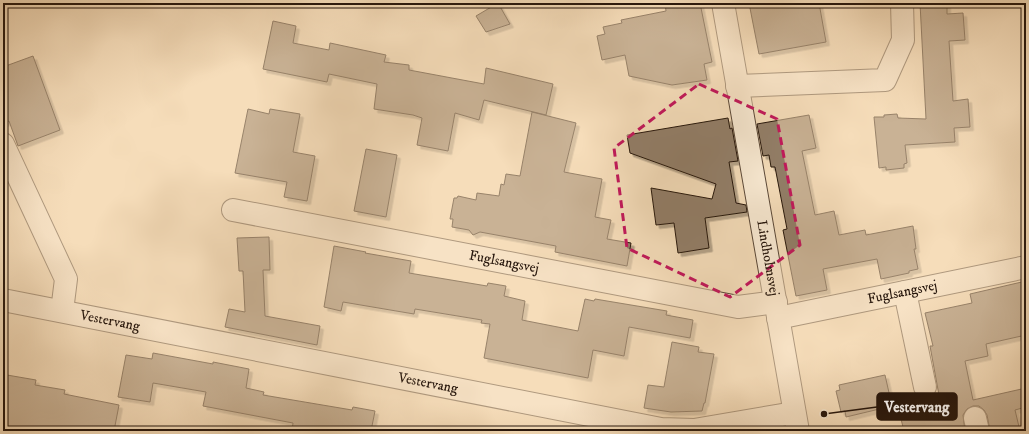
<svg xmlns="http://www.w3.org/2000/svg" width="1029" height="434" viewBox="0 0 1029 434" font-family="'IM FELL DW Pica',serif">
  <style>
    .building { fill: #927e67; stroke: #27170d; filter: url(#shadow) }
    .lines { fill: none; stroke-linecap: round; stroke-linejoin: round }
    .minor-casing { stroke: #5a4838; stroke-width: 24 }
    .minor { stroke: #f8e9d2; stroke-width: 22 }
    .marked { fill: none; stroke: #c2185b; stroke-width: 3; stroke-dasharray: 8 5; stroke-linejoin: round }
    .labels { text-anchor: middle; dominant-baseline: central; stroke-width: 3; stroke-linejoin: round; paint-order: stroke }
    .street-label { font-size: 14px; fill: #27170d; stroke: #f8e9d2 }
    .leader { fill: none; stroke: #27170d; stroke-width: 1.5 }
    .callout-dot { fill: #27170d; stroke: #f8e9d2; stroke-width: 1.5 }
    .callout { fill: #27170d; stroke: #27170d; stroke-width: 1.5 }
    .callout-label { font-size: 15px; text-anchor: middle; font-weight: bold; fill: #fff }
  </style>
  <defs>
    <filter id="shadow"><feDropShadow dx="3.5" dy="3.5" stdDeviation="0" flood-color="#0004"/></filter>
  </defs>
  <rect width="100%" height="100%" fill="#f5ddba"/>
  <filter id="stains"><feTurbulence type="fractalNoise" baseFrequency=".005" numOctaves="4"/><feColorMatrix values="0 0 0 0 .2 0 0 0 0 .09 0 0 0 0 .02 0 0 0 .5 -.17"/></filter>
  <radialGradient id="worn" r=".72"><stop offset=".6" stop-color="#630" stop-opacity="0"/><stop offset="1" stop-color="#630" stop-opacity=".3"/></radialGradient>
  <!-- building -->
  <path class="building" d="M498,3L510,24L486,32L476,16Z
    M665,3H700L712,62L704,64L707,80L672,85L629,76L625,55L602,60L597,36L605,34L603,27L622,23L621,20L666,11Z
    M749,3H819L826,42L759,54Z
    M920,3H947V14L963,13L965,40L949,41L953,101L968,99L970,127L954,128L955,142L905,145L907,163L904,164V168L886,170V167L879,168L874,117H884V115L897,114L898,118L926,119Z
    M273,21L296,26L293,43L329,50L330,43L386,55L384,62L409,65V70L484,84L486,68L553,84L546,115L484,100L479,120L455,113L448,151L417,145L422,118L413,115L374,109L377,84L329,74L327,82L263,69Z
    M33,56L60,130L18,146L9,121L3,123V67Z
    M248,109L269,114L270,109L300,114L293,152L315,156L307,201L284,197L287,182L235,173Z
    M532,112L576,123L564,172L602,179L595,217L611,220L607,239L631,243L627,266L555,252L556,246L480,232L473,235L469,230L452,227L453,219H450L454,198H457L458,196L476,200L477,193L499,196L501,184L504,185L506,174L520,176Z
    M809,115L816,148L802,151L815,215L834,211L839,235L865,230L866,235L913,226L916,249H914L918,269L909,271V273L881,279L877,259L823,269L827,290L796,296L783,230L787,229L775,167H771L769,155L763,156L757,124Z
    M728,118L730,129L732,128L738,161L729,162L736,203L746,205L747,212L705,218L709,248L678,253L674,223L656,225L651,188L712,199L716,184L630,153L627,135Z
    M366,149L397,155L386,217L354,211Z
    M269,237L270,270H263L265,316L320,326L317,345L225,327L229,309L245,312L243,271H239L237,238Z
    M334,246L366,252L365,253L411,261L409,273L487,286L488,283L506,286L504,296L525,301L522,320L578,331L585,299L594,301L595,299L667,311L666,315L693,320L690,338L629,327L624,356L593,350L588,378L484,358L490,324L481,323L482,320L415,309L414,314L343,302L341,311L324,307Z
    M1026,281V335L986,344L988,356L965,361L973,400L1026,388V407L1015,410L1020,431H990L987,415L984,410L979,406H973L967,409L963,415L965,431H904L900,415L914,396L943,417L930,346H933L925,313L972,303L970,294Z
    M672,342L699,347L698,352L714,354L705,403H704L702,411L671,412L644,408L648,385L664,387Z
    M153,353L213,364V362L249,369L246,388L264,392L263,395L352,410L353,407L375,411L371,431H292L293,423L203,406L206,392L153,383L150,402L118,397L126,355L152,359Z
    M7,375L36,380L35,385L65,390L64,394L119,405L114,431H3V395Z
    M885,375L892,406L846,417L845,411L841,412L836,391L840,390L839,385Z"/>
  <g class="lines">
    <defs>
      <g id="minor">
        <path id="s1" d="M723,3L798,431"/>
        <path d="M737,86L885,80L903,40L902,3"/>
        <path d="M3,144L66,279L62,311"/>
        <path id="s2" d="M233,210L738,307L776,302"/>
        <path d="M905,292L925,387"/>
        <path id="s3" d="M3,300L661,429L694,430L794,413"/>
        <path id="s4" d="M778,318L1026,267"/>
        <path d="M975,418L978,431"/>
      </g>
    </defs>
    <!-- minor casing -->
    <use href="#minor" class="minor-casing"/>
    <!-- minor -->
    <use href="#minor" class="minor"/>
  </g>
  <!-- marked area -->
  <path d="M0 0H1029V434H0ZM699,84L777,119L800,245L730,297L627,248L614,148Z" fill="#f5ddba" fill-opacity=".55" fill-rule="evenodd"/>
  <path class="marked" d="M699,84L777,119L800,245L730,297L627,248L614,148Z"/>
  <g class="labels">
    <!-- street labels -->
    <g class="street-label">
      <text stroke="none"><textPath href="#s1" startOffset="259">Lindholmsvej</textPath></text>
      <text stroke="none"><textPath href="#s2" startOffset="276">Fuglsangsvej</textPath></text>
      <text stroke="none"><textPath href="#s4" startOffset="127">Fuglsangsvej</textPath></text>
      <text stroke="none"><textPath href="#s3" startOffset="109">Vestervang</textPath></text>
      <text stroke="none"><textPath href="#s3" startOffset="433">Vestervang</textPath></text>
    </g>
  </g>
  <!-- callouts -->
  <path class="leader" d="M824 414L877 407"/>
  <circle class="callout-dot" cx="824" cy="414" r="4"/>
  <rect class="callout" x="877" y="393" width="80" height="27" rx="4"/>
  <g class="callout-label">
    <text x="917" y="412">Vestervang</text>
  </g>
  <!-- margin -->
  <rect width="1029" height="434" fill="none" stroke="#f5ddba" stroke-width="16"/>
  <rect x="4" y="4" width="1021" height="426" fill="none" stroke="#27170d" stroke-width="2"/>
  <rect x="8" y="8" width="1013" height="418" fill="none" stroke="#27170d"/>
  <rect width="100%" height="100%" filter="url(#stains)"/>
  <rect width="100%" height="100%" fill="url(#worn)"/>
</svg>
